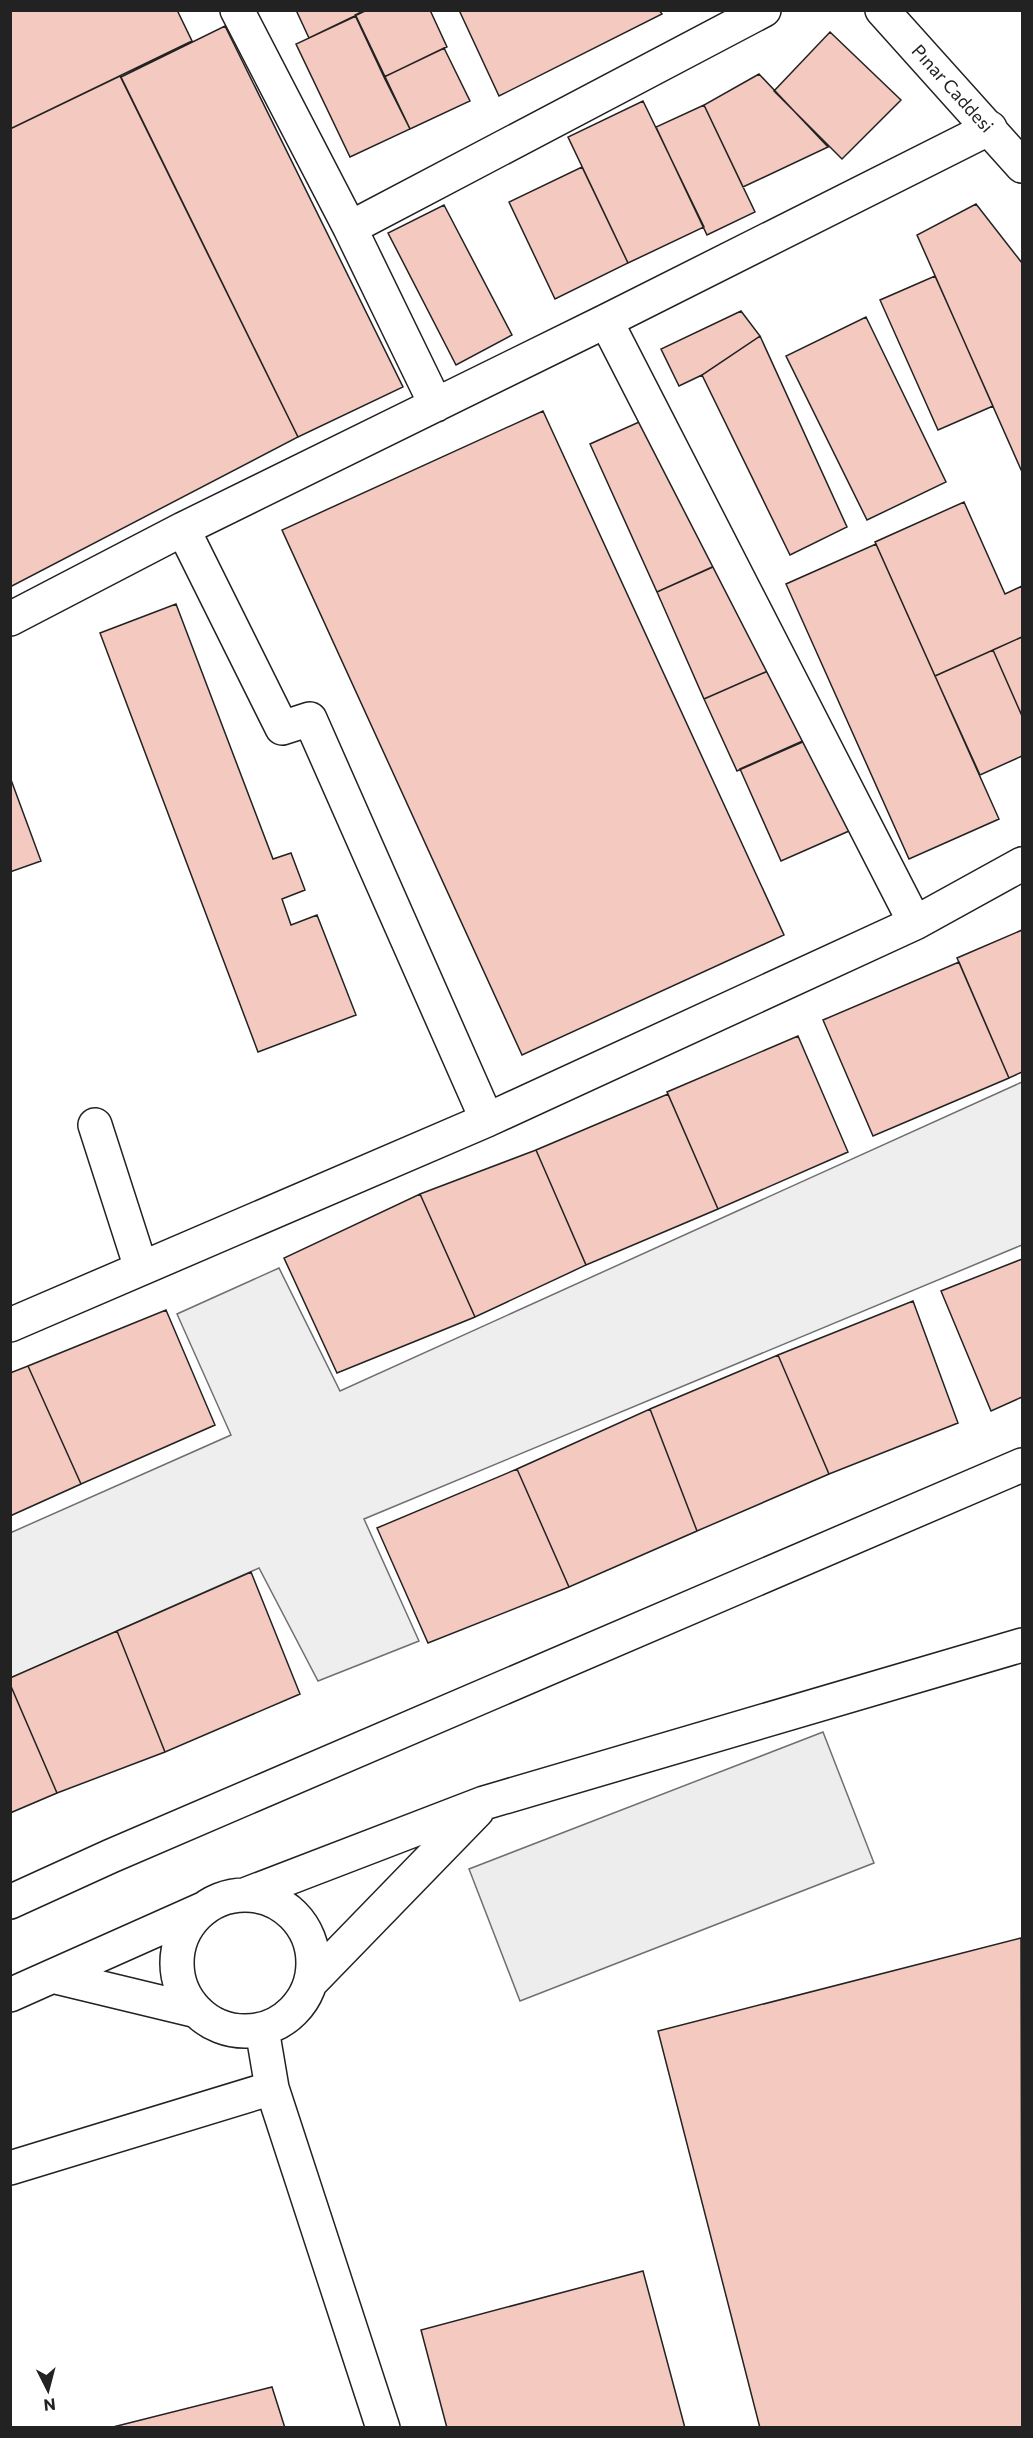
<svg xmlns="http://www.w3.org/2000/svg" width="1033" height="2438" viewBox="0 0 1033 2438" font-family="Commissioner,sans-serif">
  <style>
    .green { fill: #eee; stroke: #6f6f6f; stroke-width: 1.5 }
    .parking { fill: #ededed; stroke: #6f6f6f; stroke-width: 1.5 }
    .building { fill: #f3c9c0; stroke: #222; stroke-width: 1.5 }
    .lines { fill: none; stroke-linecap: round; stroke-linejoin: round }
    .minor-casing { stroke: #222; stroke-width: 36 }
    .tertiary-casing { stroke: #222; stroke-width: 36 }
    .secondary-casing { stroke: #222; stroke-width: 36 }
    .minor { stroke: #fff; stroke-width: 33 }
    .tertiary { stroke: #fff; stroke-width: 33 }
    .secondary { stroke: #fff; stroke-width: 33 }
    .labels { text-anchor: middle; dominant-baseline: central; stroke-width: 4.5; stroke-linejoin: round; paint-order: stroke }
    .street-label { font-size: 18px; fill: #222; stroke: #fff }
  </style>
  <rect width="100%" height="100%" fill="#fff"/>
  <!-- green -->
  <path class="green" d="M1022,1082V1245L364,1519L419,1641L318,1681L259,1568L11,1678L10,1533L231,1435L177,1314L279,1268L340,1391Z"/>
  <!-- parking -->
  <path class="parking" d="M823,1732L874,1863L520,2001L469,1869Z"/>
  <!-- building -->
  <path class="building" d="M10,10H177L192,41L10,129Z
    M296,10H364L365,11L309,38Z
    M430,10L447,47L384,77L355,15L365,10Z
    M459,10H659L662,14L499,96Z
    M356,16L410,129L350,157L296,44Z
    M225,26L403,387L298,437L121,77Z
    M830,32L901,100L842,159L774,91Z
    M444,48L470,101L410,129L384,77Z
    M759,74L828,147L743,187L704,105Z
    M120,76L298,437L10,587V129Z
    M643,101L704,227L628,263L568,137Z
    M704,105L755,212L707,235L656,127Z
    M582,167L628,263L555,299L509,202Z
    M976,204L1022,263V472L917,235Z
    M444,205L512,335L456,365L388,233Z
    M935,276L993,406L938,430L880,300Z
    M741,311L760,336L702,375L679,386L661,349Z
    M866,317L946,482L867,520L786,356Z
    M760,336L847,527L790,555L702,375Z
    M543,411L784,935L522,1055L282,530Z
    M648,418L715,566L657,592L590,444Z
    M964,502L1005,594L1022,586V637L935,676L875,542Z
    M876,544L999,819L909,859L786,584Z
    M721,563L770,670L704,699L657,592Z
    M176,604L273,859L291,853L305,890L282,899L291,925L317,915L356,1015L258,1052L100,633Z
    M1022,637V716L993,650Z
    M993,650L1022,716V756L980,775L935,676Z
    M775,668L807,740L737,771L704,699Z
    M807,739L849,831L781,861L740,769Z
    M10,777L41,861L10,872Z
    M1022,930V1072L1009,1078L957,958Z
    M959,962L1009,1078L873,1136L823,1020Z
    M798,1036L848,1152L718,1209L667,1092Z
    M668,1094L718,1209L586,1265L536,1150Z
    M536,1150L586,1265L475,1317L420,1194Z
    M420,1194L475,1317L337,1373L284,1258Z
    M1022,1259V1397L991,1411L941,1291Z
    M913,1301L958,1423L829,1474L778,1355Z
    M166,1310L215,1425L81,1484L28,1366Z
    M778,1355L829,1474L697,1531L650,1409Z
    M28,1366L81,1484L10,1516V1373Z
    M650,1409L697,1531L569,1587L517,1469Z
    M517,1469L569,1587L428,1643L377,1528Z
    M251,1572L300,1694L165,1752L117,1631Z
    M117,1631L165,1752L57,1793L10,1684V1678Z
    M10,1684L57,1793L10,1813Z
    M1021,1938L1022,2428H760L658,2031Z
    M643,2271L685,2428H447L421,2330Z
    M272,2387L285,2428H109Z"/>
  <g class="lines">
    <defs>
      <path id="minor" d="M237,10L350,228L436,405
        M350,228L764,10
        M606,321L915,923
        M183,529L282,728L310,719L487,1120
        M10,619L183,529L606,321L990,128
        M95,1125L141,1268
        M10,1325L487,1120L915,923L1022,864
        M10,1902L111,1856L1022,1465"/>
      <path id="tertiary" d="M247,1894L484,1803L1022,1645
        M177 1963a68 68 0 1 1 136 0a68 68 0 1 1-136 0Z
        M56,1977L197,2011
        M311,1982L477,1811
        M10,1995L203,1909
        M262,2029L272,2088L383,2428
        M10,2168L272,2088"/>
      <path id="secondary" d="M882,10L1022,166"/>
    </defs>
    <!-- minor casing -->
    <use href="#minor" class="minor-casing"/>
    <!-- tertiary casing -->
    <use href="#tertiary" class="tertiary-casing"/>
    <!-- secondary casing -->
    <use href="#secondary" class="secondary-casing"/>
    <!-- minor -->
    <use href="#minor" class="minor"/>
    <!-- tertiary -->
    <use href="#tertiary" class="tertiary"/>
    <!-- secondary -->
    <use href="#secondary" class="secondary"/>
  </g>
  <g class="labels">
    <!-- street labels -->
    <g class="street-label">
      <text transform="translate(953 88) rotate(48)">Pınar Caddesi</text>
    </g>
  </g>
  <!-- border -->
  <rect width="1033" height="2438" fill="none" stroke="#222222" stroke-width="24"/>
  <!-- north arrow -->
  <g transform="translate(48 2390) rotate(174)" stroke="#ffffff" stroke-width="4.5" paint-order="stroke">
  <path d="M0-4.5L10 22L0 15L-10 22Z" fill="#222222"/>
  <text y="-9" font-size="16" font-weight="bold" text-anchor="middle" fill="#222222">N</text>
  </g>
</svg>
